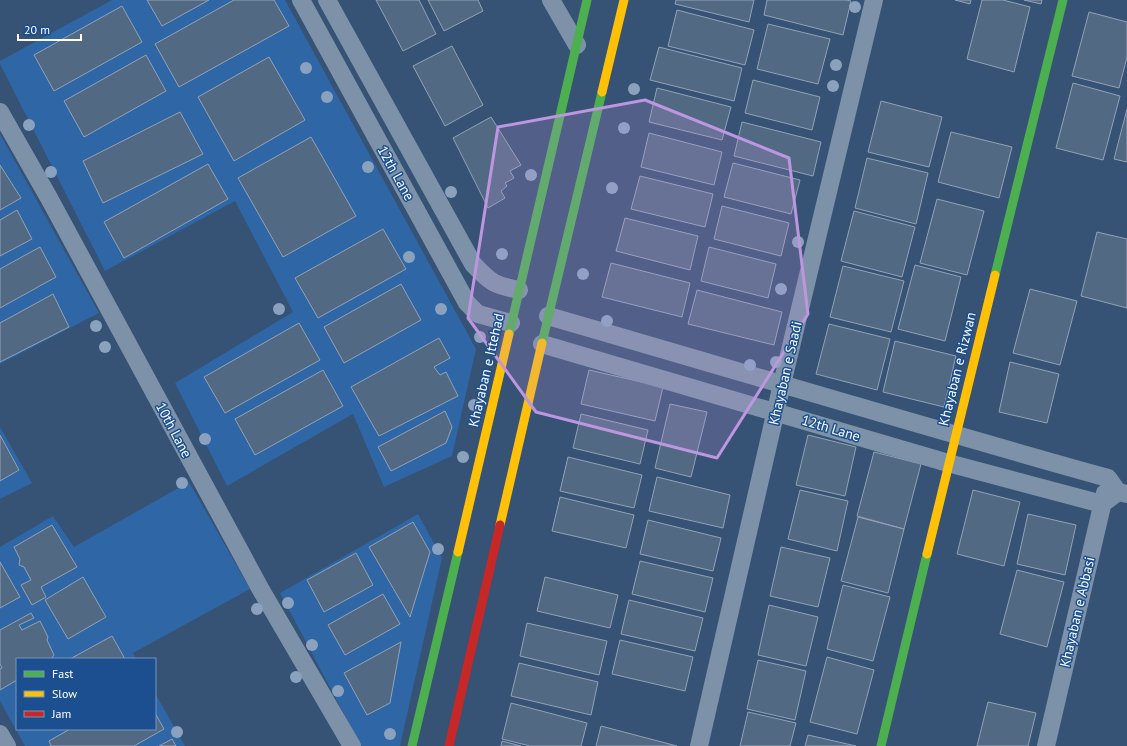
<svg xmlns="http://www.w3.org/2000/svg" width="1127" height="746" viewBox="0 0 1127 746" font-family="'PT Sans',sans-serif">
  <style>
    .green { fill: #2f66a5 }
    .building { fill: #526984; stroke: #92a2b6 }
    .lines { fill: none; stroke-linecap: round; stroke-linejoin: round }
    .street { stroke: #7d92a8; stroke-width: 18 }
    .fast { stroke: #4caf50; stroke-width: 9 }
    .slow { stroke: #ffc107; stroke-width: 9 }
    .jam { stroke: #c62828; stroke-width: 9 }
    .tree { fill: #8aa2be }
    .marked { fill: #bd96df; fill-opacity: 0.2; stroke: #bd96df; stroke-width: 3; stroke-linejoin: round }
    .labels { text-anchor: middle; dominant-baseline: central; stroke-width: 3; stroke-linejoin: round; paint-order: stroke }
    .street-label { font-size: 14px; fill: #fff; stroke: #1b4f8f }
  </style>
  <rect width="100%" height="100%" fill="#365274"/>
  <!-- green -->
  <path class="green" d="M112,0H285L476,349L452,456L384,487L353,414L227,486L175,383L293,312L235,201L105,271L0,64V61Z
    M0,134L99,313L0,364Z
    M0,427L32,483L0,499Z
    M189,482L250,589L133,653L136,659H17V729H155V693L185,746H25L0,701V547L53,516L74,547Z
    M418,514L442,558L400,746H361L280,593Z"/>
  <!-- building -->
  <path class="building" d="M147,0H209L162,26Z
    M234,0H274L289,26L179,87L155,44Z
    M376,0H419L436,34L403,51Z
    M428,0H478L483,11L444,31Z
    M676,0H754L749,22L675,4Z
    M767,0H846L851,1L843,35L764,15Z
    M955,0H971L970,4Z
    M982,0H1003L1030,7L1014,72L967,59Z
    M1024,0H1042L1041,4Z
    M122,6L142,42L54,91L34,55Z
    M677,10L754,30L745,65L668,46Z
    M1089,12L1127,22V57L1119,88L1072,76Z
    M768,24L830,39L818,84L757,69Z
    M452,46L483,105L445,126L413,66Z
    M659,47L742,68L734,101L650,80Z
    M146,55L166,91L84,137L64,101Z
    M269,57L305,120L234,161L198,97Z
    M753,80L820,97L812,130L745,113Z
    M1073,83L1120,96L1103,160L1056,148Z
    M657,88L731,107L722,140L649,122Z
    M881,101L942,117L929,167L868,152Z
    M1127,109V162L1114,159Z
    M180,112L203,154L103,203L83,161Z
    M491,117L521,165L510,171L514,178L505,183L507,186L501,191L505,198L488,208L453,138Z
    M742,122L821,142L813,176L734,156Z
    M951,132L1012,147L999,198L938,182Z
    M649,133L722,152L714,185L641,167Z
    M311,137L356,216L283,257L238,178Z
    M867,158L928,173L916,224L855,208Z
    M733,163L800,180L791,214L724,197Z
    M208,164L228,199L124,258L104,222Z
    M0,165L21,198L0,210Z
    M640,176L713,194L705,227L631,209Z
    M937,199L984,211L967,275L920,263Z
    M722,206L789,223L781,256L714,239Z
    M17,210L32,239L0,256V220Z
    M854,211L915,227L902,277L841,261Z
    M625,218L698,236L690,270L616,251Z
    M383,229L406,269L318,318L295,278Z
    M1097,232L1127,239V308L1081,296Z
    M40,247L56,277L0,308V269Z
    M709,247L776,264L768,298L701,281Z
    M611,263L690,283L682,317L602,297Z
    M915,265L961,277L945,341L898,329Z
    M843,266L904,281L891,332L830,317Z
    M401,284L421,320L344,363L324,327Z
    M1030,289L1077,301L1060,365L1013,353Z
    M697,290L782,312L774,345L688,324Z
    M53,294L69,327L0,362V323Z
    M299,323L320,360L225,413L204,377Z
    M829,324L890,339L877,390L816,374Z
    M439,338L450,358L434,367L440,375L446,372L458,396L379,436L351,387Z
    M895,341L956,356L944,407L883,392Z
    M1010,362L1059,374L1047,423L999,412Z
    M323,370L343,406L255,455L235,419Z
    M589,370L663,387L655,421L581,404Z
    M670,404L707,412L691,477L655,468Z
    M445,411L452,427L446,443L391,471L378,447Z
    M581,414L648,430L640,464L573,448Z
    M0,435L19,470L0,481Z
    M808,435L856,447L845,496L796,485Z
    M874,452L921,464L904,529L857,516Z
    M568,457L642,475L634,508L560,491Z
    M657,477L730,495L723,528L649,511Z
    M800,490L848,501L837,551L788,539Z
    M973,490L1020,502L1004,566L957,554Z
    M560,497L634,515L626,548L552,531Z
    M1028,514L1076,525L1065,575L1017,564Z
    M858,517L904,529L888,593L841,581Z
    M648,520L721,538L713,571L640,554Z
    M413,522L430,552L410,617L369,547Z
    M52,525L77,567L41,587L46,597L32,605L21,585L31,580L24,567L19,565L20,559L14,547Z
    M781,547L830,558L818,607L770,596Z
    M356,553L373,585L324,612L307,580Z
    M640,561L713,578L705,612L632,594Z
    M0,562L20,597L0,608Z
    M1017,570L1064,582L1047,647L1000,634Z
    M83,577L106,617L68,639L45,600Z
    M545,577L618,595L610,628L537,611Z
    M843,585L890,597L873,661L827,649Z
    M383,594L400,624L345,655L328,625Z
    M629,600L703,618L695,651L621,634Z
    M769,605L818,617L806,666L758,655Z
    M31,613L34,618L19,625L22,630L40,621L48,637L47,640L54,655L51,659H17V680L0,690V669L2,668L0,664V630Z
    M527,623L607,641L599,675L520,656Z
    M112,636L125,659H70Z
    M620,640L693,657L685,691L612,674Z
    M401,642L390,703L367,715L344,673Z
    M827,657L874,670L857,734L810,722Z
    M758,660L806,671L795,720L747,709Z
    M519,663L598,682L591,715L511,696Z
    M988,702L1036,713L1028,746H977Z
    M511,703L587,723L581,746H530L502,739Z
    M748,712L796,723L790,746H740Z
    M155,713L164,729L134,746H51L49,741L70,729H155Z
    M601,726L677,746H596Z
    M808,735L856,746H805Z
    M172,739L176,746H159Z
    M502,741L521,746H501Z"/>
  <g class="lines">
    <!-- street -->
    <path class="street" d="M301,0L467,303L478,314L511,323
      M327,0L473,264C491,283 494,285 519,290
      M551,0L577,45
      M0,112L49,198L261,590L352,746
      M548,316C735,370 921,426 1108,478L1118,492L1127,494
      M542,344L948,463L1102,504L1118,492
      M0,734L7,746
      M699,746L782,384L874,0
      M1046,746L1105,493"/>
    <!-- fast -->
    <path class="fast" d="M995,275L1063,0
      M509,334L587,0
      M542,343L602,92
      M412,746L458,552
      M881,746L927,554"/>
    <!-- slow -->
    <path class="slow" d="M602,92L624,0
      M500,525L542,343
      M458,552L509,334
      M927,554L995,275"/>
    <!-- jam -->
    <path class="jam" d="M449,746L500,525"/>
  </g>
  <!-- trees -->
  <g class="tree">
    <circle cx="855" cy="7" r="6"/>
    <circle cx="836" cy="65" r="6"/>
    <circle cx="306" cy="68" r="6"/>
    <circle cx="833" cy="86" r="6"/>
    <circle cx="634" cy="89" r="6"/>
    <circle cx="327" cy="97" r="6"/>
    <circle cx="29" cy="125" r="6"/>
    <circle cx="624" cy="128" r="6"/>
    <circle cx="368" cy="167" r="6"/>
    <circle cx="51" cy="172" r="6"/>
    <circle cx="531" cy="175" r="6"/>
    <circle cx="612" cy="188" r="6"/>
    <circle cx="451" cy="192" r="6"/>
    <circle cx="798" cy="242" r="6"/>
    <circle cx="502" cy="254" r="6"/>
    <circle cx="409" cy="257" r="6"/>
    <circle cx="583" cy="274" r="6"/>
    <circle cx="781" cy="289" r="6"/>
    <circle cx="279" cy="309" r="6"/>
    <circle cx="441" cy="309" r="6"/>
    <circle cx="607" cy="321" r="6"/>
    <circle cx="96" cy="326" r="6"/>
    <circle cx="480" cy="337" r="6"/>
    <circle cx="105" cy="347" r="6"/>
    <circle cx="776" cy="362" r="6"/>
    <circle cx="750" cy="365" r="6"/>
    <circle cx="474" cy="405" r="6"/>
    <circle cx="205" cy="439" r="6"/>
    <circle cx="463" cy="457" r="6"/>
    <circle cx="182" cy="483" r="6"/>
    <circle cx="438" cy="549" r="6"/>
    <circle cx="288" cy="603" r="6"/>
    <circle cx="257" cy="609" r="6"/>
    <circle cx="312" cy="645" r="6"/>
    <circle cx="296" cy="677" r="6"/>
    <circle cx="338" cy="691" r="6"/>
    <circle cx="177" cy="732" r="6"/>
    <circle cx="390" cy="734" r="6"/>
  </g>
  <!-- marked area -->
  <path class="marked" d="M645,100L789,158L808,314L717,458L536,412L468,318L498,127Z"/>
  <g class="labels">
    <!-- street labels -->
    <g class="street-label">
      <text transform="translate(396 173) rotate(61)">12th Lane</text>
      <text transform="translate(957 369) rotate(-76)">Khayaban e Rizwan</text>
      <text transform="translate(486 370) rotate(-77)">Khayaban e Ittehad</text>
      <text transform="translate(785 373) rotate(-77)">Khayaban e Saadi</text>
      <text transform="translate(831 428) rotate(17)">12th Lane</text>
      <text transform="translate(174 430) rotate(62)">10th Lane</text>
      <text transform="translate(1077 612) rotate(-77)">Khayaban e Abbasi</text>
    </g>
  </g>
  <!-- legend -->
  <rect x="16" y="658" width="140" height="72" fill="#1b4f8f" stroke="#7695bc"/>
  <rect x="24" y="671" width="20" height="6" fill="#4caf50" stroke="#7695bc"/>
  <text x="52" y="678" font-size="12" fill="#ffffff">Fast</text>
  <rect x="24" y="691" width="20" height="6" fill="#ffc107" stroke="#7695bc"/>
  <text x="52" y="698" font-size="12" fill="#ffffff">Slow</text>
  <rect x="24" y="711" width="20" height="6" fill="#c62828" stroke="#7695bc"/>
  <text x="52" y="718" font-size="12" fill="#ffffff">Jam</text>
  <!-- scale -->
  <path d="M18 34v6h63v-6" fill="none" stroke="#ffffff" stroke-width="2"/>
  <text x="24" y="34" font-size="12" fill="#ffffff" stroke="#1b4f8f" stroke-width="3" paint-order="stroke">20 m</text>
</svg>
